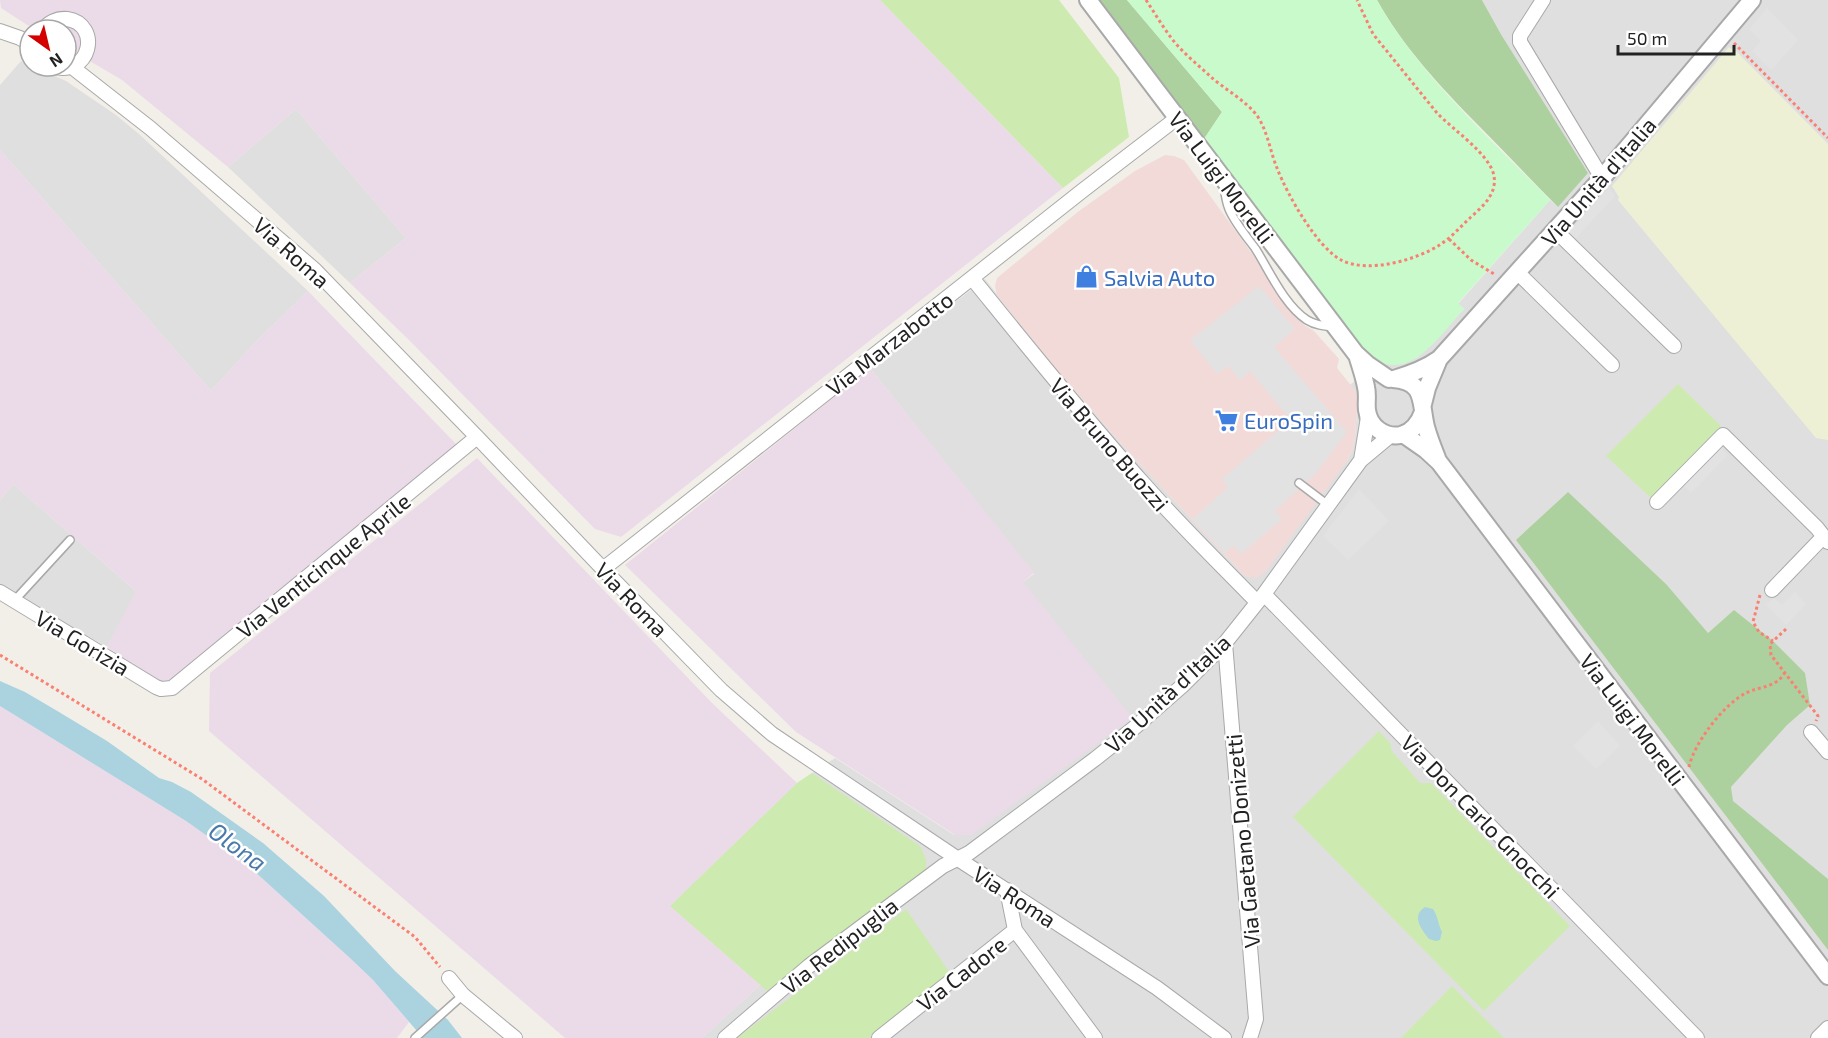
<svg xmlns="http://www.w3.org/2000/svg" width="1828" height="1038" viewBox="0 0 1828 1038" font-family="'Exo 2',sans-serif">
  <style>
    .residential { fill: #e0dfdf }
    .commercial { fill: #f2dad9 }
    .industrial { fill: #ebdbe8 }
    .farmland { fill: #eef0d5 }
    .grass { fill: #cdebb0 }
    .forest { fill: #add19e }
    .park { fill: #c8facc }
    .parking { fill: #e2e2e2 }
    .water { fill: #aad3df }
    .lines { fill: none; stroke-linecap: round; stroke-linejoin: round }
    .service-casing { stroke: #a9a9a9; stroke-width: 10 }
    .minor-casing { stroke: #a9a9a9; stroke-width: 16 }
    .tertiary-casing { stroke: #a9a9a9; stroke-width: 20 }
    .path { stroke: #fa8072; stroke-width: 3; stroke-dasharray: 3 3; stroke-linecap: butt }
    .service { stroke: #fff; stroke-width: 7 }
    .minor { stroke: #fff; stroke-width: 14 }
    .tertiary { stroke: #fff; stroke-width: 16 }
    .labels { text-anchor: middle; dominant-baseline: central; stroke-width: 5; stroke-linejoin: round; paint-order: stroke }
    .street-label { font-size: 22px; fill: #222; stroke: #fff }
    .shop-label { font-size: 22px; fill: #366cbe; stroke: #fff; text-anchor: start }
    .water-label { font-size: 24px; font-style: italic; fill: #4a7aab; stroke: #fff }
  </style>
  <rect width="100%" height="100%" fill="#f2efe9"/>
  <!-- residential -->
  <path class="residential" d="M1482,0H1828V1038H702L760,985L670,906L797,783L835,758L954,835L1023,582L1034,574L870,368L985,279L1055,368L1126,449L1243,574L1249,577L1347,461L1352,451L1355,438L1358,395L1350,385L1379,361L1386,364H1402L1418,357L1464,309L1458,304L1550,200L1558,207L1502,36Z
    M21,61L66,81L116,115L139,134L308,291L254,344L211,391L0,150V85Z
    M296,109L406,238L350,283L228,167Z
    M13,484L137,592L107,647L24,600L0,584V500Z"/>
  <!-- commercial -->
  <path class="commercial" d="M1165,155L1174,156L1184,160L1304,325L1314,331L1339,359L1337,368L1358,394L1355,438L1352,451L1347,461L1266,571L1256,578L1249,577L1243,574L1126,449L1055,368L997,295L995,286L997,278L1079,211L1135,171Z"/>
  <!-- industrial -->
  <path class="industrial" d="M0,0H880L1063,188L621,537L595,529L409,340L350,283L406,238L296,109L228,167L122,80L66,47V30H35L1,8Z
    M0,150L211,391L254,344L308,291L457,445L166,686L107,647L136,591L13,484L0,500Z
    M870,368L1034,573L1023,582L1132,718L971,835H955L796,732L625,565Z
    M477,458L712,703L797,783L670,906L760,985L702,1038H565L209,731L210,673Z
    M0,706L186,821L244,862L351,959L373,980L409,1022L397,1038H0Z"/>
  <!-- farmland -->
  <path class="farmland" d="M1729,47L1731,49L1733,48L1828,144V440L1816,438L1618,200L1619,197L1612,186Z"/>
  <!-- grass -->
  <path class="grass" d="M880,0H1059L1119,78L1129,137L1063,188Z
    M1678,384L1721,426L1651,498L1606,456Z
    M1379,731L1391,744V750L1420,783H1431L1570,926L1484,1011L1293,817Z
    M812,773L920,846L926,859V871L767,991L670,906L797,783Z
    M906,909L950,973L869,1038H737Z
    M1452,986L1504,1038H1401Z"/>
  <!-- forest -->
  <path class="forest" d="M1099,0H1127L1222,112L1204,139Z
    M1377,0H1482L1502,36L1588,173L1558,207C1531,180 1505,152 1478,125C1441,87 1403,47 1377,0Z
    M1568,492L1666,584L1708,633L1734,610L1774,642L1805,673L1810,705L1787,725L1731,787L1733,801L1828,879V950L1516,540Z"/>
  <!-- park -->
  <path class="park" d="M1127,0H1377C1417,73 1492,140 1550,200L1458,303L1464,309C1447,327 1422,365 1395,365C1389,365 1383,364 1378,360C1354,343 1334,310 1316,287C1282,242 1248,198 1214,153L1204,139L1222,112Z"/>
  <!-- parking -->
  <path class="parking" d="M1767,8L1798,40L1771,70L1752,51L1761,41L1749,29Z
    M1609,188L1615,196L1574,240L1567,234Z
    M1259,286L1295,329L1274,347L1347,432L1316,473L1275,511L1282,519L1241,554L1233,546L1225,553L1193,519L1228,487L1222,479L1291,420L1250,371L1240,380L1228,366L1217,374L1190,340Z
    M1720,447L1728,455L1691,493L1683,485Z
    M1359,489L1389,521L1348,560L1323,536Z
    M1795,592L1806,604L1786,625L1766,605L1774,598L1782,605Z
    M1598,721L1620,746L1596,769L1573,746Z"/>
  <!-- water -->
  <path class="water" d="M0,681L25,692L59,712L107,741L159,778L172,782L191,792L263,843L324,896L395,971L448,1020L462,1038H423L373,980L351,959L244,862L186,821L0,706Z
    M1425,907L1433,909C1438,916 1438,924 1442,932L1440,940L1436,941L1429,939C1421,929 1411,916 1425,907Z"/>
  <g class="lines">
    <defs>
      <path id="service" d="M1224,186C1225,194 1226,202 1229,209C1235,223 1246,236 1255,248C1269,270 1284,305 1307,320C1315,325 1324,326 1333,327
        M1299,483L1328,505
        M14,601L70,540
        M415,1038L463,995"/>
      <path id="minor" d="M1543,0L1520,36V42L1602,178
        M42,30C49,23 56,18 67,19C102,24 91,79 51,66
        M0,31L20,38L30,44
        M72,67L150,128L315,270L477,437L603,569L721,690L772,734L958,859L1157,988L1224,1038
        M1556,231L1674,346
        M1518,273L1612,365
        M972,278C1028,347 1083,416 1143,483C1179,524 1219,563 1257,602
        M1361,460L1368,417
        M1657,502L1723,435L1817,528L1828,542
        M603,569L1082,191L1177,118
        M1772,590L1823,537
        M0,592L156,687L161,689L172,688L477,437
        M1264,594L1697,1038
        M1225,643L1256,1019L1250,1038
        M1811,732L1828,752
        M1007,890L1015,930L1095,1038
        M449,978L463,995L515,1038
        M725,1038L809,966L943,866L969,853L1095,759L1134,728L1182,686L1225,643L1264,594L1361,460L1391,435
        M879,1038L1015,930
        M1818,1038L1828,1028"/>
      <path id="tertiary" d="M1088,0L1356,354L1367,364L1389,379
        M1357,355C1360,365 1364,376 1366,387C1368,395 1366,402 1367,410C1369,427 1385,438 1401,435C1413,432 1419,423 1423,412
        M1393,379C1426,381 1420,403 1426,427C1429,438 1433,448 1437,458
        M1394,379C1411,374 1425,369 1439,359L1602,178L1752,0
        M1423,404L1427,388L1439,359
        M1403,434L1426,450L1439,462L1828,976"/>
    </defs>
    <!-- service casing -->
    <use href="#service" class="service-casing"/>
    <!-- minor casing -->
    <use href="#minor" class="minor-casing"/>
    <!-- tertiary casing -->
    <use href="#tertiary" class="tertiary-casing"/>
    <!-- path -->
    <path class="path" d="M1146,0C1156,15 1165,31 1177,45C1187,56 1199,66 1210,76C1224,89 1247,101 1258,117C1268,133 1270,151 1277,168C1287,194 1316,246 1341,260C1368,274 1417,260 1441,244C1452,237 1461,226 1471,217C1483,206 1497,194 1494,176C1490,154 1453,130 1437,113L1373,34L1357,0
      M1734,43L1828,138
      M1449,239L1471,260L1494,274
      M1760,595L1753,622L1759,632L1773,641
      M1786,629L1770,644L1771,655L1818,716L1816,721
      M0,655L202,779L415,937L440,967
      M1689,767C1694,743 1724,704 1746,693C1760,686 1775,688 1784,674"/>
    <!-- service -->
    <use href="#service" class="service"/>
    <!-- minor -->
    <use href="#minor" class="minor"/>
    <!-- tertiary -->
    <use href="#tertiary" class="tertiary"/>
  </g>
  <!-- icons -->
  <defs>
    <symbol id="shop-bare" viewBox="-9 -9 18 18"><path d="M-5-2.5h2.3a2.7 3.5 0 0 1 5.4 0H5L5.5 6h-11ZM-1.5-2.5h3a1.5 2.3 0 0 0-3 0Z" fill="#3f7fe0" stroke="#fff" stroke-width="2.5" paint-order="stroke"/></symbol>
    <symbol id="supermarket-bare" viewBox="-9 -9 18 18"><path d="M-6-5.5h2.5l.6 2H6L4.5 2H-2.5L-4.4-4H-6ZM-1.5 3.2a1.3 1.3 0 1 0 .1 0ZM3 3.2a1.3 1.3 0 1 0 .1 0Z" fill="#3f7fe0" stroke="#fff" stroke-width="2.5" paint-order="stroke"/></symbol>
  </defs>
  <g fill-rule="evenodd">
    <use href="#shop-bare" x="1070" y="260" width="33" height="33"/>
    <use href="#supermarket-bare" x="1210" y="404" width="33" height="33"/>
  </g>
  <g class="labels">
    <!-- street labels -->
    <g class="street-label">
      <text transform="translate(1222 177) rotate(53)">Via Luigi Morelli</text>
      <text transform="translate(1598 181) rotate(-49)">Via Unità d'Italia</text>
      <text transform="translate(292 252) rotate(42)">Via Roma</text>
      <text transform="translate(889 343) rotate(-38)">Via Marzabotto</text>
      <text transform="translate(1110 444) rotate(49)">Via Bruno Buozzi</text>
      <text transform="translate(323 565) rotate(-39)">Via Venticinque Aprile</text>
      <text transform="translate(632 599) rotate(46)">Via Roma</text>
      <text transform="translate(83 642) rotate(31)">Via Gorizia</text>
      <text transform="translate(1167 693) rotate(-43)">Via Unità d'Italia</text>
      <text transform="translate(1633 719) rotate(53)">Via Luigi Morelli</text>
      <text transform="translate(1481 816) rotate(46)">Via Don Carlo Gnocchi</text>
      <text transform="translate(1242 841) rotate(-95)">Via Gaetano Donizetti</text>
      <text transform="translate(1015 896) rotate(33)">Via Roma</text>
      <text transform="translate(839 945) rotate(-38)">Via Redipuglia</text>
      <text transform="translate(961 973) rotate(-38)">Via Cadore</text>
    </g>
    <!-- shop labels -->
    <g class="shop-label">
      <text x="1104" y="277">Salvia Auto</text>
      <text x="1244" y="420">EuroSpin</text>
    </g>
    <!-- water labels -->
    <g class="water-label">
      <text transform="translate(238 846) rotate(36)">Olona</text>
    </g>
  </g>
  <!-- north arrow -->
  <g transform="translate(48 48) rotate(146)"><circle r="28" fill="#ffffff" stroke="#a7a7a7" stroke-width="1.5"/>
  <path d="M0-4.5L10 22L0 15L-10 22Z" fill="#d40000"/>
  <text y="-9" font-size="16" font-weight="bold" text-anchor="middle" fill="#222222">N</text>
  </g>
  <!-- scale -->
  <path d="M1618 45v9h116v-9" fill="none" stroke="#222222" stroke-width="3"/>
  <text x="1627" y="45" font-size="18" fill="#222222" stroke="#ffffff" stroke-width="4.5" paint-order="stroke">50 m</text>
</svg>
